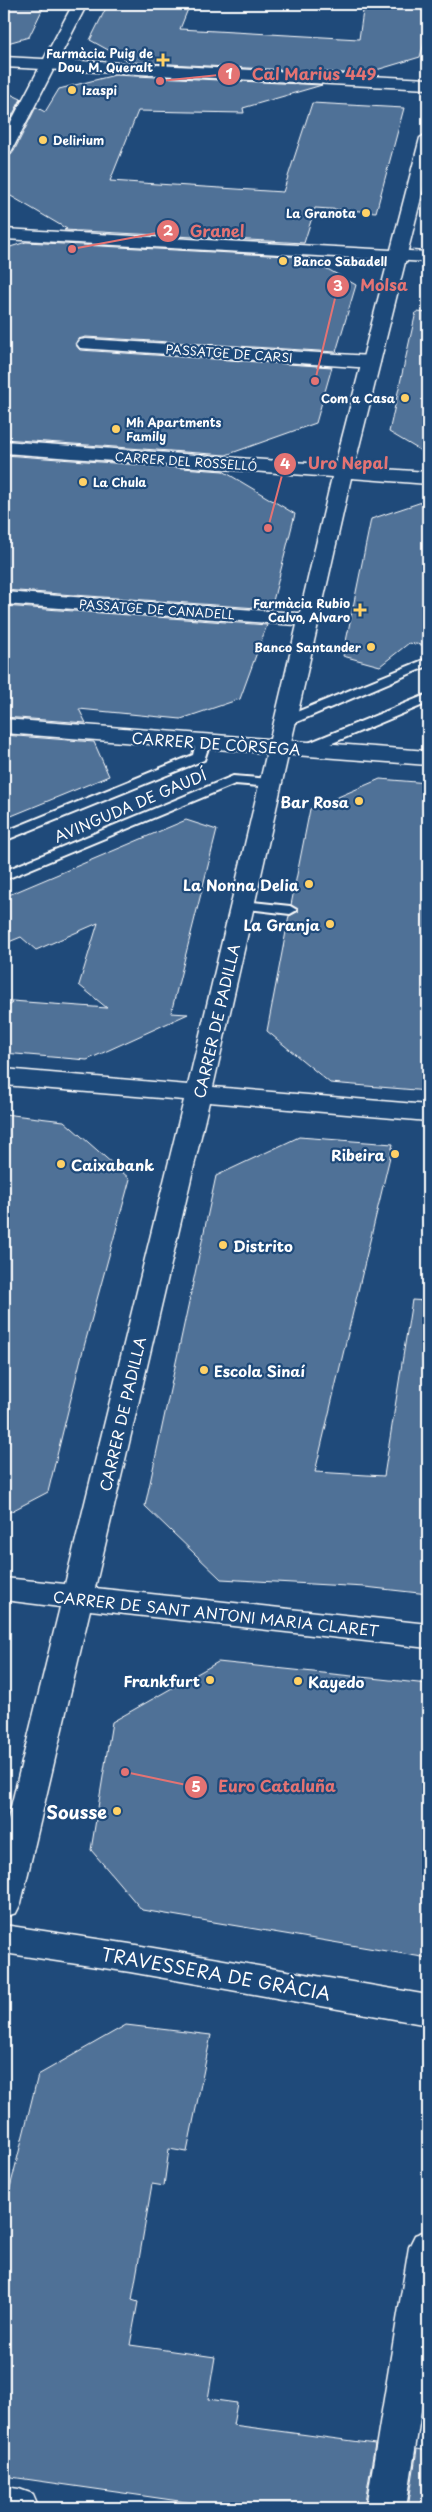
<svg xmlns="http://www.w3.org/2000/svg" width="432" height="2512" viewBox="0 0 432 2512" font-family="'Playpen Sans',sans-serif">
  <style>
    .building { fill: #507197; stroke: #fff }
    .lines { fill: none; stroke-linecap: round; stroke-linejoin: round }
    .service-casing { stroke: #fff; stroke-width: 4 }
    .minor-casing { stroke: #fff; stroke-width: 3 }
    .secondary-casing { stroke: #fff; stroke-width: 3 }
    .service { fill: #1f4a7a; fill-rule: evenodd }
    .minor { fill: #1f4a7a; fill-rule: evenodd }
    .secondary { fill: #1f4a7a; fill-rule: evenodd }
    .poi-dot { fill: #ffd166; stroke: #1f4a7a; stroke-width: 2 }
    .labels { text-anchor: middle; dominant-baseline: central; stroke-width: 4.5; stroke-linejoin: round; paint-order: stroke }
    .far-poi-label { font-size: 12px; font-weight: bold; fill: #fff; stroke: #1f4a7a; text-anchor: end }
    .far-street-label { font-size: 12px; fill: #fff; stroke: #1f4a7a }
    .street-label { font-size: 15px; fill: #fff; stroke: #1f4a7a }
    .poi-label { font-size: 15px; font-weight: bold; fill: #fff; stroke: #1f4a7a; text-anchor: end }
    .near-poi-label { font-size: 18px; font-weight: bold; fill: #fff; stroke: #1f4a7a; text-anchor: end }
    .near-street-label { font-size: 18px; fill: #fff; stroke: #1f4a7a }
    .leader { fill: none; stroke: #e47373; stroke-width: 2 }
    .callout-dot { fill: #e47373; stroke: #1f4a7a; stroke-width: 2 }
    .mark-label { font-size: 15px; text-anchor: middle; font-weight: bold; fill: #fff }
    .callout-label { font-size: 16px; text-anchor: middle; font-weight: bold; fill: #e47373; stroke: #1f4a7a; stroke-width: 4.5; stroke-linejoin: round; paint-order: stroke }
  </style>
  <rect width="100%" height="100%" fill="#1f4a7a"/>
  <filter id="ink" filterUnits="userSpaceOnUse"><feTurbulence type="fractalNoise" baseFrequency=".02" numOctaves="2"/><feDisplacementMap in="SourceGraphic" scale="10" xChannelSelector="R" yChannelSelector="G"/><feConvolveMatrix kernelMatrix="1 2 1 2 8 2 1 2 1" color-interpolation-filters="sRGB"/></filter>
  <g filter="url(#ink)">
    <!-- building -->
    <path class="building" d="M4,4H45L29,37L4,44Z
      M108,4H190L180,29L359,39L364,4H428V30L420,57L363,74L130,62L90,40Z
      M115,75L322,85L243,108L244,113L138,111L110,181L283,192L312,103L404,108L376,212L315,208L304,243L64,230L67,229L4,192V157L11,155L14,151L36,107L45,112L59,89Z
      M4,91L21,99L4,131Z
      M26,242L306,257L356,285L336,352L86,337L78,339L75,344L80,350L332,367L316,423L226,455L4,439V249Z
      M416,312L428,313V455L389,432Z
      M4,455L223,471L295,514L271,609L4,590Z
      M428,500V646L409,643L380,666L343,656L371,519Z
      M4,606L267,625L240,699L181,719L79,709L86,723L4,717Z
      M4,735L94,742L109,776L4,819Z
      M380,779L428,783V1091L330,1083L267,1031L289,916L299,911L291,905L310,809Z
      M186,820L217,830L171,1013L188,1014L87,1060L4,1053V1004L11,1005L12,1001L107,1008L79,985L98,923L36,950L21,937L4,944V897Z
      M4,1114L64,1121L130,1179L82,1354L48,1492L4,1515Z
      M299,1137L393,1144L315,1472L384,1476L412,1300L428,1301V1594L365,1587L221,1579L145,1506L216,1176Z
      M218,1662L428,1684V1958L142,1910L91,1850L112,1722Z
      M126,2025L211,2035L187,2152L169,2149L164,2186L152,2184L132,2300L138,2302L130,2345L215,2357L208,2399L237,2403L233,2425L375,2444L364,2508H228L4,2476V2212L38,2075Z
      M417,2449L428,2451V2508H408Z"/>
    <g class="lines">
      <defs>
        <path id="service" d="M428,658V666L292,724H282L280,721L282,718Z
          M428,694V703L311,752L306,753L299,749L301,746Z
          M203,738L210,742L204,760L4,841V832L193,755L196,742Z
          M233,776L271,779L278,783L271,787L235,784L4,880V871Z
          M244,901L290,906L297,910L290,914L239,908L237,905Z"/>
        <path id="minor" d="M73,4H87L12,150L10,153L4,155V135Z
          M4,229L428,252V262L4,239Z
          M86,339L371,356L378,358L380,362L378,366L371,368L80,348L77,344L80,340Z
          M4,592L310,614L317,616L321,620L317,624L310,626L4,604Z
          M4,719L428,751V765L4,733Z
          M4,1925L130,1944L428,1995V2025L130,1972L4,1953Z
          M428,2230V2366L406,2508H366L409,2247L415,2235Z
          M4,2487L19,2489L33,2494L39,2508H4Z"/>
        <path id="secondary" d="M4,57L428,79V89L4,67Z
          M428,133V170L354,467L428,472V484L351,478L213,1087L428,1105V1121L209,1102L95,1588L428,1624V1648L90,1610L21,1903L16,1913L4,1917V1835L60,1607L4,1600V1578L65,1584L184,1100L4,1085V1069L188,1085L332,477L4,453V441L335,465L420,138Z"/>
      </defs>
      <!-- service casing -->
      <use href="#service" class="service-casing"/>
      <!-- minor casing -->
      <use href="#minor" class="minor-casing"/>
      <!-- secondary casing -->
      <use href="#secondary" class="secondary-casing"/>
      <!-- service -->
      <use href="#service" class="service"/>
      <!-- minor -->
      <use href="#minor" class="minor"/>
      <!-- secondary -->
      <use href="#secondary" class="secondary"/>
    </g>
  </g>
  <!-- markers -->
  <g class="poi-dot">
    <path d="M160.5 52.5h5v5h5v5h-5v5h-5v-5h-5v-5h5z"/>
    <circle cx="72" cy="90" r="5"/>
    <circle cx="43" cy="140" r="5"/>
    <circle cx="366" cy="213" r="5"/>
    <circle cx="283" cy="261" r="5"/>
    <circle cx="405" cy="398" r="5"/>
    <circle cx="116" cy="429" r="5"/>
    <circle cx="83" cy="482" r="5"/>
    <path d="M357.5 602.5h5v5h5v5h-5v5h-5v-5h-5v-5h5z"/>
    <circle cx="371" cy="647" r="5"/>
    <circle cx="359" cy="801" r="5"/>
    <circle cx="309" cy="884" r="5"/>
    <circle cx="330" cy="924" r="5"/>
    <circle cx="395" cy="1154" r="5"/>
    <circle cx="61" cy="1164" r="5"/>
    <circle cx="223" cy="1245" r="5"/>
    <circle cx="204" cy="1370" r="5"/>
    <circle cx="210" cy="1680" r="5"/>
    <circle cx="298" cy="1681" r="5"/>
    <circle cx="117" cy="1811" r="5"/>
  </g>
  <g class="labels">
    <!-- far-poi labels -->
    <g class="far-poi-label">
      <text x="153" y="53">Farmàcia Puig de<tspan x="153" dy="14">Dou, M. Queralt</tspan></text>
      <text x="82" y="90" text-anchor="start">Izaspi</text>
      <text x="53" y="140" text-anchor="start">Delirium</text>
      <text x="356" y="213">La Granota</text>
      <text x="293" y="261" text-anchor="start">Banco Sabadell</text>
      <text x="395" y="398">Com a Casa</text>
      <text x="126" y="422" text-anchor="start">Mh Apartments<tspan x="126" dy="14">Family</tspan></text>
      <text x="93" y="482" text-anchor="start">La Chula</text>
      <text x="350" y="603">Farmàcia Rubio<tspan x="350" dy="14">Calvo, Alvaro</tspan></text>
      <text x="361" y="647">Banco Santander</text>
    </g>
    <!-- far-street labels -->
    <g class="far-street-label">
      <text transform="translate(229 353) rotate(4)">PASSATGE DE CARSI</text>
      <text transform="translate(186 461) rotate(4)">CARRER DEL ROSSELLÓ</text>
      <text transform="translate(157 609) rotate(4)">PASSATGE DE CANADELL</text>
    </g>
    <!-- street labels -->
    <g class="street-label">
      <text transform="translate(216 743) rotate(4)">CARRER DE CÒRSEGA</text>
      <text transform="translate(130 805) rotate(-23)">AVINGUDA DE GAUDÍ</text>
      <text transform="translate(216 1021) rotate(-77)">CARRER DE PADILLA</text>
      <text transform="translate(122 1414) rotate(-77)">CARRER DE PADILLA</text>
      <text transform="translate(216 1613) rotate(6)">CARRER DE SANT ANTONI MARIA CLARET</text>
    </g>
    <!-- poi labels -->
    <g class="poi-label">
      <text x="349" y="801">Bar Rosa</text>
      <text x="299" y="884">La Nonna Delia</text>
      <text x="320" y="924">La Granja</text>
      <text x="385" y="1154">Ribeira</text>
      <text x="71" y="1164" text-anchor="start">Caixabank</text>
      <text x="233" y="1245" text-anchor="start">Distrito</text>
      <text x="214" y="1370" text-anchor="start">Escola Sinaí</text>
      <text x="200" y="1680">Frankfurt</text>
      <text x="308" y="1681" text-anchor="start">Kayedo</text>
    </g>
    <!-- near-poi labels -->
    <g class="near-poi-label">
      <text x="107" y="1811">Sousse</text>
    </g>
    <!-- near-street labels -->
    <g class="near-street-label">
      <text transform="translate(216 1973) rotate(10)">TRAVESSERA DE GRÀCIA</text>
    </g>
  </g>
  <!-- callouts -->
  <path class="leader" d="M160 81L229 74M72 249L168 231M315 381L338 286M268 528L285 464M125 1772L196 1787"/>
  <g class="callout-dot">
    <circle cx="160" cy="81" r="5"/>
    <circle cx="72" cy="249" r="5"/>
    <circle cx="315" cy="381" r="5"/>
    <circle cx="268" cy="528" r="5"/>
    <circle cx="125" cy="1772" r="5"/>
    <circle cx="229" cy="74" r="12"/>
    <circle cx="168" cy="231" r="12"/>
    <circle cx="338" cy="286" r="12"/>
    <circle cx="285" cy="464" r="12"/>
    <circle cx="196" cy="1787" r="12"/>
  </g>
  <g class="mark-label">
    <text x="229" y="79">1</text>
    <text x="168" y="236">2</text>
    <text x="338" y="291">3</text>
    <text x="285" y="469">4</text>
    <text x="196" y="1792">5</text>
  </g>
  <g class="callout-label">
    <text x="314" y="80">Cal Marius 449</text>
    <text x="217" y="237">Granel</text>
    <text x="384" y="291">Molsa</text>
    <text x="348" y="469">Uro Nepal</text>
    <text x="277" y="1792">Euro Cataluña</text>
  </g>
  <!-- margin -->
  <rect width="432" height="2512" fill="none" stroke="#1f4a7a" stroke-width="20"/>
  <rect x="10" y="10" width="412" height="2492" fill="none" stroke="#fff" stroke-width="2" filter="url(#ink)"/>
</svg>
